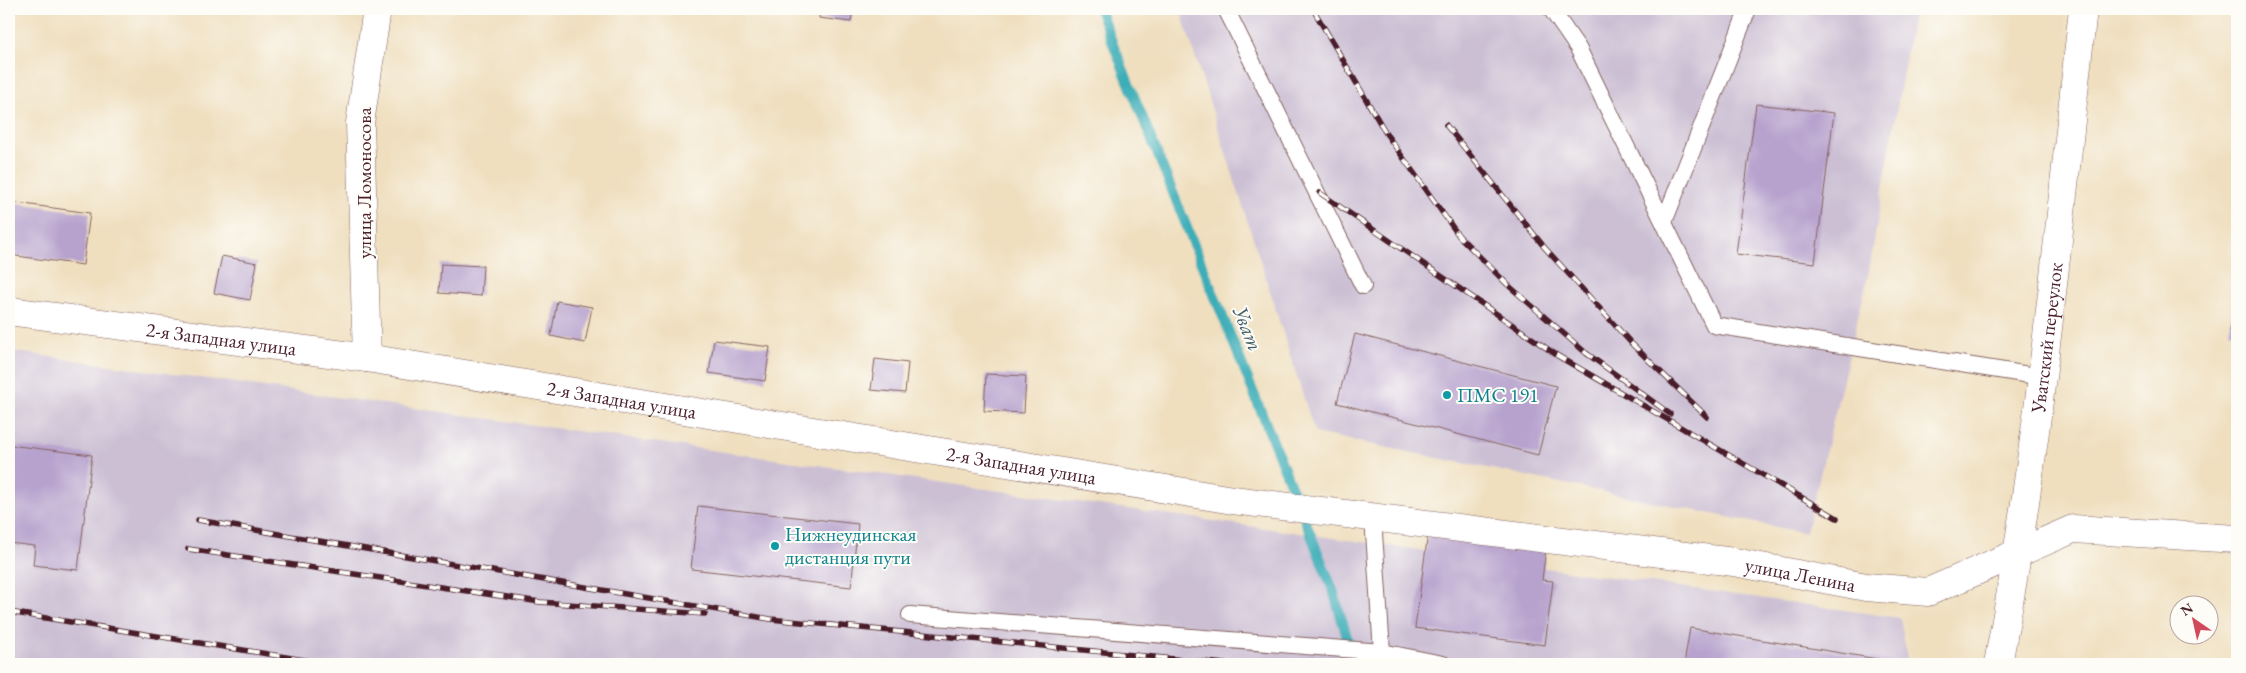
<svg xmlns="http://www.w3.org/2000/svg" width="2246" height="673" viewBox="0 0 2246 673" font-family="'EB Garamond',serif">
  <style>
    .industrial { fill: #ccbfd4 }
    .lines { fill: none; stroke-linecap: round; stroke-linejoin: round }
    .stream { stroke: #3dadb8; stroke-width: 10 }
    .building { fill: #b7a2cd }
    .service-casing { stroke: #84625f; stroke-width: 18 }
    .minor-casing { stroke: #84625f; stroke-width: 29 }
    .service { stroke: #fff; stroke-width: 16 }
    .minor { stroke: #fff; stroke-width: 28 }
    .rail-casing { stroke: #4a1f2b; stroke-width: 5.5 }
    .rail { stroke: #fdfcf7; stroke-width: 4; stroke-dasharray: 11; stroke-linecap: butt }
    .culture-dot { fill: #0f9aa8; stroke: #fdfcf7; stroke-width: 2 }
    .labels { text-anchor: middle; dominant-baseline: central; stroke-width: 4; stroke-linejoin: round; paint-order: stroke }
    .street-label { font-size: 20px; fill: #4a1f2b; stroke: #fdfcf7 }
    .culture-label { font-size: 20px; fill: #0d838f; stroke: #fdfcf7; text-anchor: start }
    .water-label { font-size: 21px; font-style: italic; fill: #445f6a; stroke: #fdfcf7 }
  </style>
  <rect width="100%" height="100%" fill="#fdfcf7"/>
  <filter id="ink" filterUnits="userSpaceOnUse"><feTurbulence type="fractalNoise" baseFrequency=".02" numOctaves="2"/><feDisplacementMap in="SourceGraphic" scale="10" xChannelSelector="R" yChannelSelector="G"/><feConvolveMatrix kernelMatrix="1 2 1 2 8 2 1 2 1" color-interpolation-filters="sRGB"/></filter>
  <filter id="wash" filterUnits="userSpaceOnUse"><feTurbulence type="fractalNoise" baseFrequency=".0096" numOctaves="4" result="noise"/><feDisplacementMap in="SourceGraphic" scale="20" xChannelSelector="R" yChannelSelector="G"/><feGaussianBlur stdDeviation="1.12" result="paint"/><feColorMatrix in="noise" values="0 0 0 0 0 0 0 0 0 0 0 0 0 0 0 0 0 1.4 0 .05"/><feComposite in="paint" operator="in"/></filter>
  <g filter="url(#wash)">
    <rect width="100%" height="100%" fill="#efdfbf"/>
    <!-- industrial -->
    <path class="industrial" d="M1180,9H1914L1868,276L1806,533L1315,433Z
      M9,351L1900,618L1908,664H9Z"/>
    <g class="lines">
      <!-- stream -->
      <path class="stream" d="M1099,9L1333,590L1355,664"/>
    </g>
    <g id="blocks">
      <!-- building -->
      <path class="building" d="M820,9H853L851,22L819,18Z
        M1756,104L1834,113L1815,263L1736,254Z
        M9,202L90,213L83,265L9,255Z
        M222,256L257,263L250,300L214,293Z
        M441,264L483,266L481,296L439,293Z
        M557,301L592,307L585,343L551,336Z
        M2235,305L2237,306V333L2229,331Z
        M1355,334L1556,386L1538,455L1337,403Z
        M714,340L770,347L765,381L709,373Z
        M875,359L908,363L905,393L871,390Z
        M986,374L1026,376L1024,413L984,411Z
        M9,445L92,455L78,570L33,565L35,546L9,543Z
        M698,506L858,524L851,587L691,569Z
        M1428,533L1546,548L1542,580L1553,581L1545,645L1415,628Z
        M1690,628L1901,663V664H1684Z"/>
    </g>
  </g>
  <g filter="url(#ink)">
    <use href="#blocks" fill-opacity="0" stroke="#84625f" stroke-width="1"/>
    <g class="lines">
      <defs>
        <path id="service" d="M1226,9L1363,286
          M1551,9L1578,48L1714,325L2042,377
          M1664,222L1748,9
          M1373,518L1382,652L1443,664
          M910,615L1382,652"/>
        <g id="minor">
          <path id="s1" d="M9,311L367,358L1233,500L1734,562L1866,587L1928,592L2073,529L2237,539"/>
          <path d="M367,358L360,123L377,9"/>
          <path id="s2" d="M1998,664C2039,448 2059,228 2083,9"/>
        </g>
      </defs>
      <!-- service casing -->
      <use href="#service" class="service-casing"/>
      <!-- minor casing -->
      <use href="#minor" class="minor-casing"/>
      <!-- service -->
      <use href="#service" class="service"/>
      <!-- minor -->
      <use href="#minor" class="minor"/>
      <defs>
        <path id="rail" d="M1313,9L1387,135L1459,236L1508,285L1586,353L1670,414
          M1446,125L1545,248L1632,344L1707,417
          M1320,193L1558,356L1837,518
          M198,520L770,619L1225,664
          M188,549L540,602L705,614
          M9,612L329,664"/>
      </defs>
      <!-- rail casing -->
      <use href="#rail" class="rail-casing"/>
      <!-- rail -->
      <use href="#rail" class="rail"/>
    </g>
  </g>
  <!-- markers -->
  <g class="culture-dot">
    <circle cx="1447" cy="395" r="5"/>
    <circle cx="775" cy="546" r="5"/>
  </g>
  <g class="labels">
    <!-- street labels -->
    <g class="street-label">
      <text transform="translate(364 183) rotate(-90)">улица Ломоносова</text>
      <text stroke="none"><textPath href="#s2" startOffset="330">Уватский переулок</textPath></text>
      <text stroke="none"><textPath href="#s1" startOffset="214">2-я Западная улица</textPath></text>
      <text stroke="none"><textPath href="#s1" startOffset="619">2-я Западная улица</textPath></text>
      <text stroke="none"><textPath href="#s1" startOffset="1024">2-я Западная улица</textPath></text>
      <text stroke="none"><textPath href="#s1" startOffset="1811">улица Ленина</textPath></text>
    </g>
    <!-- culture labels -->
    <g class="culture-label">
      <text x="1457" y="395">ПМС 191</text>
      <text x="785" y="534">Нижнеудинская<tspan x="785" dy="23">дистанция пути</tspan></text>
    </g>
    <!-- water labels -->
    <g class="water-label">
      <text transform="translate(1248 328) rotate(68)">Уват</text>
    </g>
  </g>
  <!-- margin -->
  <rect width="2246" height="673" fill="none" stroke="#fdfcf7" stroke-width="30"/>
  <!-- north arrow -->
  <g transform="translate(2194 620) rotate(326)"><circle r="24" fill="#fdfcf7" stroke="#b5a4a5"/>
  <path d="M0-4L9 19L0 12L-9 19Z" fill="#d1495b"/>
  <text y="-8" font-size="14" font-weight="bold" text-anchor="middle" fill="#4a1f2b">N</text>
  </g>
</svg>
